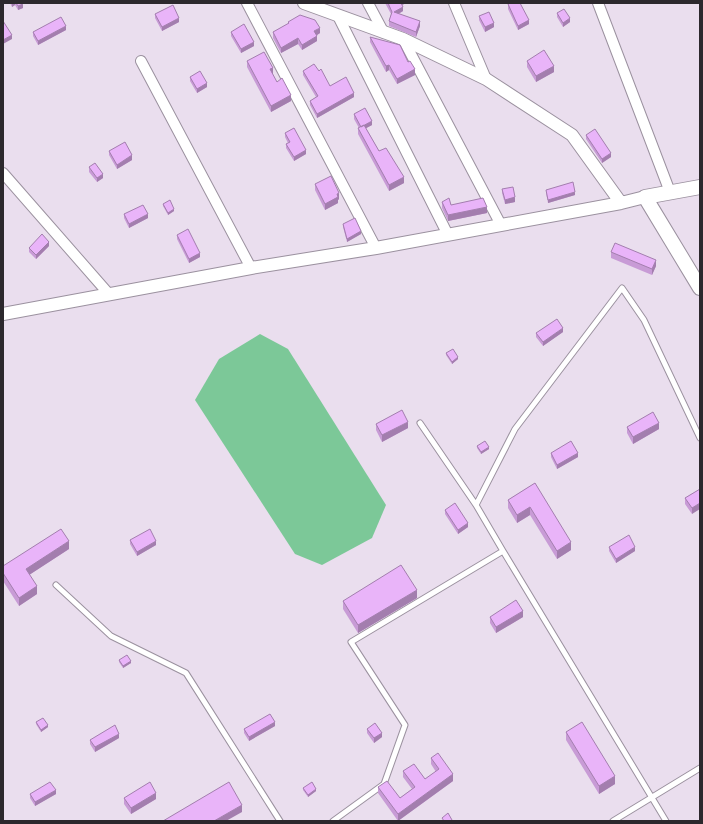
<svg xmlns="http://www.w3.org/2000/svg" width="703" height="824" viewBox="0 0 703 824" font-family="'Asap Condensed',sans-serif">
  <style>
    .green { fill: #7cc898 }
    .lines { fill: none; stroke-linecap: round; stroke-linejoin: round }
    .service-casing { stroke: #9b919f; stroke-width: 7 }
    .minor-casing { stroke: #9b919f; stroke-width: 12 }
    .tertiary-casing { stroke: #9b919f; stroke-width: 14 }
    .secondary-casing { stroke: #9b919f; stroke-width: 16 }
    .service { stroke: #fff; stroke-width: 5 }
    .minor { stroke: #fff; stroke-width: 10 }
    .tertiary { stroke: #fff; stroke-width: 12 }
    .secondary { stroke: #fff; stroke-width: 14 }
    .wall { fill: #c89bd6 }
    .shaded-wall { fill: #a37eae }
    .building { fill: #e9b4f9; stroke: #a37eae }
  </style>
  <rect width="100%" height="100%" fill="#eadeee"/>
  <!-- green -->
  <path class="green" d="M260,334L288,349L386,505L372,538L322,565L295,554L195,400L219,359Z"/>
  <g class="lines">
    <defs>
      <path id="service" d="M420,423L476,505L503,551L666,821
        M476,505L515,429L622,288L644,320L700,438
        M56,585L111,636L186,673L280,821
        M333,821L384,784L405,725L351,642L503,551
        M613,821L700,768"/>
      <path id="minor" d="M247,3L376,248
        M368,3L384,33
        M454,3L486,79
        M598,3L670,192
        M338,16L448,235
        M403,39L501,225
        M141,61L251,268
        M3,173L108,293"/>
      <path id="tertiary" d="M304,3L403,39L486,79L572,135L621,203
        M3,314L251,268L376,248L621,203L645,197"/>
      <path id="secondary" d="M700,187L645,197L700,288"/>
    </defs>
    <!-- service casing -->
    <use href="#service" class="service-casing"/>
    <!-- minor casing -->
    <use href="#minor" class="minor-casing"/>
    <!-- tertiary casing -->
    <use href="#tertiary" class="tertiary-casing"/>
    <!-- secondary casing -->
    <use href="#secondary" class="secondary-casing"/>
    <!-- service -->
    <use href="#service" class="service"/>
    <!-- minor -->
    <use href="#minor" class="minor"/>
    <!-- tertiary -->
    <use href="#tertiary" class="tertiary"/>
    <!-- secondary -->
    <use href="#secondary" class="secondary"/>
  </g>
  <!-- wall -->
  <path class="wall" d="M10,3H22L23,8L18,10L15,5L12,7Z
    M385,3H406L402,5L403,11L399,14L420,26L416,37L389,26V21L391,14Z
    M508,4L529,24L518,30L508,9Z
    M557,13L570,22L563,27L557,17Z
    M155,14L179,22L162,31L155,18Z
    M479,16L494,27L485,32L479,20Z
    M288,22L320,33L317,35V41L302,50L298,44L281,53L273,38V32L288,24Z
    M66,30L38,45L33,36V32Z
    M231,32L254,46L241,53L231,36Z
    M370,37L415,75L397,84L389,70L386,72L370,42Z
    M247,61L273,74H272L277,82L291,101L271,112L247,67Z
    M527,61L554,72L536,82L527,67Z
    M303,71H319L330,86L354,97L317,118L310,105V101L316,97L303,75Z
    M190,77L207,87L197,93L190,81Z
    M354,114L372,125L366,128L379,151L404,183L389,191L358,134V128H359L354,119Z
    M285,133L306,154L294,161L286,148V144L288,143L285,137Z
    M586,135L611,157L602,163L586,139Z
    M109,151L132,160L117,169L109,155Z
    M89,167L103,178L97,182L89,172Z
    M315,184L339,199L338,200V203L325,210L315,190Z
    M502,189L515,202L505,204L502,193Z
    M546,190L575,195L548,203L546,193Z
    M442,202L451,205L487,213L448,221L442,208Z
    M163,204L174,211L168,215L163,206Z
    M124,214L148,218L129,228L124,218Z
    M343,224L361,234L347,242L343,227Z
    M177,235L200,257L189,263L177,239Z
    M49,246L36,259L29,252V248Z
    M611,252L656,266L652,275L611,258Z
    M563,332L543,346L536,337V333Z
    M446,353L458,359L452,364L446,355Z
    M376,424L408,428L382,442L376,430Z
    M627,427L659,429L633,444L627,433Z
    M477,446L489,449L481,454L477,448Z
    M551,453L578,457L557,469L551,457Z
    M535,483L571,550L557,559L530,515L517,523L508,508V500Z
    M700,489L692,514L685,504V498Z
    M445,510L468,527L458,534L445,514Z
    M130,540L156,545L137,556L130,544Z
    M609,547L635,551L616,563L609,551Z
    M69,549L29,575L37,594L19,606L3,581V566Z
    M417,598L358,633L343,609V601Z
    M490,617H523L496,633L490,623Z
    M119,660L131,663L123,668L119,662Z
    M36,722L48,727L41,732L36,724Z
    M275,726L249,741L244,733V729Z
    M367,729L382,737L374,743L367,733Z
    M566,732L615,784L599,794L566,740Z
    M119,738L95,752L90,744V740Z
    M431,758L453,781L398,821L378,793V787L400,798L412,789L403,777V771L425,779L436,772L431,764Z
    M303,788L316,791L308,797L303,790Z
    M30,794H56L35,806L30,798Z
    M124,798L156,799L131,814L124,804Z"/>
  <!-- shaded-wall -->
  <path class="shaded-wall" d="M12,3H15V5L12,7Z
    M400,3H406L400,6Z
    M23,4V8L18,10V6Z
    M403,7V11L394,16V12Z
    M179,18V22L162,31V27Z
    M570,18V22L563,27V23Z
    M529,20V24L518,30V26Z
    M420,21V26L416,37V32Z
    M494,23V27L485,32V27Z
    M66,26V30L38,45V41Z
    M320,28V33L314,37V31Z
    M12,35V39L3,44V40Z
    M317,36V41L302,50V45Z
    M298,38V44L281,53V48Z
    M254,42V46L241,53V49Z
    M389,65V70L386,72V66Z
    M554,66V72L536,82V76Z
    M273,68V74L270,75V69Z
    M415,69V75L397,84V79Z
    M207,83V87L197,93V89Z
    M354,93V97L317,118V114Z
    M291,95V101L271,112V106Z
    M372,121V125L361,131V127Z
    M306,150V154L294,161V157Z
    M611,153V157L602,163V159Z
    M132,155V160L117,169V165Z
    M103,174V178L97,182V178Z
    M404,177V183L389,191V185Z
    M575,192V195L548,203V200Z
    M339,193V199L338,200V203L325,210V204L337,194Z
    M515,197V202L505,204V200Z
    M487,207V213L448,221V215Z
    M174,209V211L168,215V213Z
    M148,214V218L129,228V224Z
    M361,231V234L347,242V239Z
    M49,242V246L36,259V255Z
    M200,253V257L189,263V259Z
    M656,260V266L652,275V269Z
    M563,328V332L543,346V342Z
    M458,357V359L452,364V362Z
    M408,422V428L382,442V435Z
    M659,423V429L633,444V437Z
    M489,447V449L481,454V452Z
    M578,453V457L557,469V465Z
    M700,503V509L692,514V508Z
    M530,507V515L517,523V515Z
    M468,523V527L458,534V530Z
    M69,541V549L26,577V569Z
    M156,541V545L137,556V552Z
    M571,542V550L557,559V551Z
    M635,547V551L616,563V559Z
    M37,586V594L19,606V598Z
    M417,590V598L358,633V625Z
    M523,611V617L496,633V627Z
    M131,661V663L123,668V666Z
    M275,722V726L249,741V737Z
    M48,725V727L41,732V730Z
    M382,733V737L374,743V738Z
    M119,734V738L95,752V747Z
    M453,774V781L398,821V814Z
    M615,776V784L599,794V786Z
    M316,789V791L308,797V795Z
    M56,790V794L35,806V802Z
    M156,793V799L131,814V808Z
    M242,805V812L226,821H214Z"/>
  <!-- building -->
  <path class="building" d="M16,3H22L23,4L18,6Z
    M388,3H401L403,7L394,12L420,21L416,32L389,21L392,12Z
    M511,3H520L529,20L518,26L508,4Z
    M173,5L179,18L162,27L155,14Z
    M564,9L570,18L563,23L557,13Z
    M489,12L494,23L485,27L479,16Z
    M300,15L315,20L320,28L314,31L317,36L302,45L298,38L281,48L273,32L289,23L288,22Z
    M61,17L66,26L38,41L33,32Z
    M3,21L12,35L3,40Z
    M244,24L254,42L241,49L231,32Z
    M370,37L400,45L408,62L410,61L415,69L397,79L389,65L386,66Z
    M544,50L554,66L536,76L527,61Z
    M264,52L273,68L270,69L277,82L282,78L291,95L271,106L247,61Z
    M314,64L319,71L321,69L330,86L346,77L354,93L317,114L310,101L318,96L303,71Z
    M200,71L207,83L197,89L190,77Z
    M365,108L372,121L361,127L354,114Z
    M364,125L379,151L386,148L404,177L389,185L358,128Z
    M294,128L306,150L294,157L286,144L290,142L285,133Z
    M595,129L611,153L602,159L586,135Z
    M125,142L132,155L117,165L109,151Z
    M95,163L103,174L97,178L89,167Z
    M331,176L339,193L337,194L338,197L325,204L315,184Z
    M573,182L575,192L548,200L546,190Z
    M513,187L515,197L505,200L502,189Z
    M449,198L451,205L483,198L487,207L448,215L442,202Z
    M170,200L174,209L168,213L163,204Z
    M143,205L148,214L129,224L124,214Z
    M355,218L361,231L347,239L343,224Z
    M188,229L200,253L189,259L177,235Z
    M42,234L49,242L36,255L29,248Z
    M615,243L656,260L652,269L611,252Z
    M557,319L563,328L543,342L536,333Z
    M453,349L458,357L452,362L446,353Z
    M402,410L408,422L382,435L376,424Z
    M653,412L659,423L633,437L627,427Z
    M485,441L489,447L481,452L477,446Z
    M571,441L578,453L557,465L551,453Z
    M535,483L571,542L557,551L530,507L517,515L508,500Z
    M700,489V503L692,508L685,498Z
    M455,503L468,523L458,530L445,510Z
    M61,529L69,541L26,569L37,586L19,598L3,573V566Z
    M150,529L156,541L137,552L130,540Z
    M629,535L635,547L616,559L609,547Z
    M401,565L417,590L358,625L343,601Z
    M516,600L523,611L496,627L490,617Z
    M127,655L131,661L123,666L119,660Z
    M270,714L275,722L249,737L244,729Z
    M43,718L48,725L41,730L36,722Z
    M582,722L615,776L599,786L566,732Z
    M375,723L382,733L374,738L367,729Z
    M115,725L119,734L95,747L90,740Z
    M438,753L453,774L398,814L378,787L387,781L400,798L415,787L403,771L414,764L425,779L439,769L431,758Z
    M50,782L56,790L35,802L30,794Z
    M150,782L156,793L131,808L124,798Z
    M229,782L242,805L214,821H163Z
    M312,782L316,789L308,795L303,788Z
    M448,813L452,820L451,821H444L442,818Z"/>
  <!-- border -->
  <rect width="703" height="824" fill="none" stroke="#2c282d" stroke-width="8"/>
</svg>
